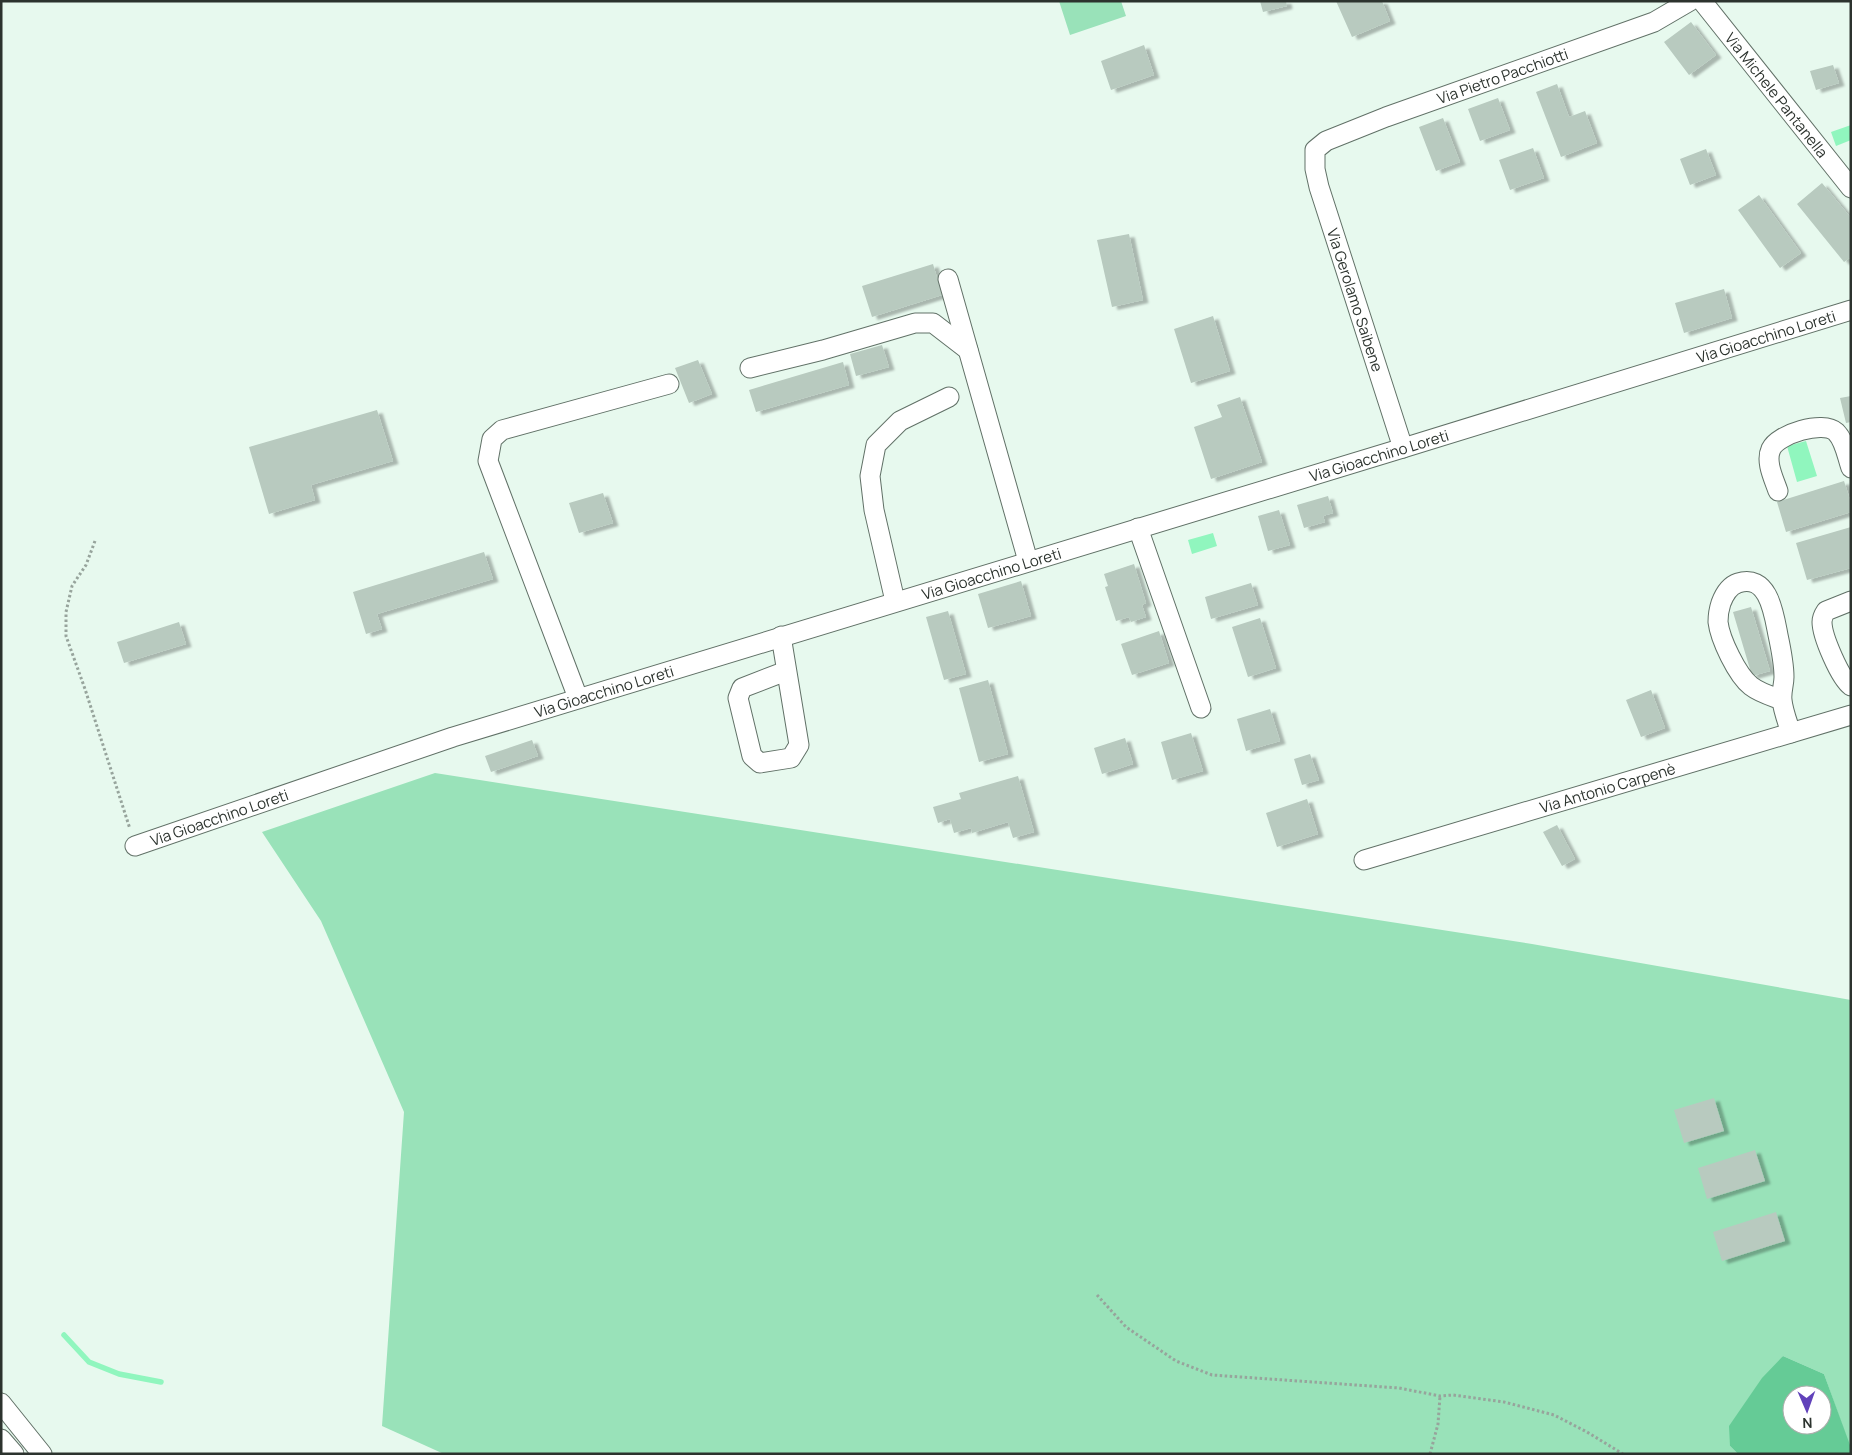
<svg xmlns="http://www.w3.org/2000/svg" width="1852" height="1455" viewBox="0 0 1852 1455" font-family="Manrope,sans-serif">
  <style>
    .green { fill: #99e2b9 }
    .forest { fill: #65cb96; fill-rule: evenodd }
    .water { fill: #90f6be }
    .lines { fill: none; stroke-linecap: round; stroke-linejoin: round }
    .stream { stroke: #90f6be; stroke-width: 5.5 }
    .building { fill: #b8cabf; filter: url(#shadow) }
    .minor-casing { stroke: #617167; stroke-width: 21 }
    .path { stroke: #97a49c; stroke-width: 3; stroke-dasharray: 2.5 2.5; stroke-linecap: butt }
    .minor { stroke: #fff; stroke-width: 19 }
    .labels { text-anchor: middle; dominant-baseline: central; stroke-width: 5; stroke-linejoin: round; paint-order: stroke }
    .street-label { font-size: 15px; fill: #2c332e; stroke: #fff }
  </style>
  <defs>
    <filter id="shadow"><feDropShadow dx="5.5" dy="3" stdDeviation="1" flood-color="#0004"/></filter>
  </defs>
  <rect width="100%" height="100%" fill="#e7f9ee"/>
  <!-- green -->
  <path class="green" d="M1059,1H1121L1126,16L1070,35Z
    M435,773L1532,944L1851,1000V1450L1824,1374L1783,1356L1730,1446L1738,1454H444L382,1426L404,1112L321,921L262,832Z"/>
  <!-- forest -->
  <path class="forest" d="M1783,1356L1824,1374L1850,1445L1851,1454H1738L1730,1446L1729,1426L1762,1378ZM1792,1395H1822V1425H1792Z"/>
  <!-- water -->
  <path class="water" d="M1851,125V140L1836,146L1831,132Z
    M1806,441L1817,476L1797,482L1787,446Z
    M1213,533L1217,546L1192,554L1188,540Z"/>
  <g class="lines">
    <!-- stream -->
    <path class="stream" d="M64,1335L89,1362L119,1374L161,1382"/>
  </g>
  <!-- building -->
  <path class="building" d="M1260,1H1286L1287,6L1263,12Z
    M1336,1H1382L1390,21L1352,37Z
    M1691,22L1716,55L1689,75L1664,42Z
    M1144,45L1154,75L1111,90L1101,61Z
    M1833,65L1839,83L1816,90L1810,71Z
    M1557,84L1569,117L1585,111L1597,143L1561,157L1536,92Z
    M1498,98L1510,130L1480,141L1468,109Z
    M1443,118L1460,162L1436,171L1419,127Z
    M1533,148L1544,178L1510,190L1499,160Z
    M1706,149L1716,175L1690,185L1680,159Z
    M1822,183L1851,218V257L1844,262L1797,204Z
    M1759,195L1801,253L1780,268L1738,210Z
    M1129,234L1143,300L1112,307L1097,240Z
    M933,264L942,295L872,317L862,286Z
    M1724,289L1732,318L1684,333L1675,303Z
    M1213,316L1230,371L1191,383L1174,329Z
    M882,345L889,367L856,376L850,354Z
    M698,360L712,394L689,403L675,368Z
    M843,362L849,385L756,412L749,390Z
    M1851,396V422L1846,423L1840,398Z
    M1240,397L1262,462L1211,479L1194,427L1222,417L1217,405Z
    M377,410L393,461L311,485L315,500L269,514L249,447Z
    M1844,481L1851,503V512L1786,532L1777,502Z
    M603,493L613,523L579,533L569,503Z
    M1328,496L1333,513L1323,516L1325,522L1304,528L1297,505Z
    M1279,510L1290,545L1268,551L1258,516Z
    M1851,527V568L1807,580L1796,543Z
    M484,552L493,579L377,614L382,629L366,634L353,592Z
    M1134,564L1146,603L1142,605L1146,617L1131,622L1129,617L1116,621L1105,587L1108,586L1104,574Z
    M1021,581L1031,616L988,628L978,594Z
    M1251,583L1258,605L1211,619L1205,597Z
    M1751,607L1770,671L1752,676L1733,612Z
    M948,611L966,674L944,680L926,617Z
    M1260,618L1276,668L1248,677L1232,627Z
    M179,622L186,644L124,663L117,642Z
    M1159,631L1169,663L1132,675L1121,644Z
    M988,680L1008,754L979,762L959,688Z
    M1651,690L1665,728L1641,737L1626,700Z
    M1270,709L1280,741L1246,751L1237,719Z
    M1191,733L1203,771L1172,780L1161,742Z
    M1125,738L1133,764L1102,774L1094,748Z
    M532,740L538,756L491,772L485,756Z
    M1310,754L1319,780L1302,785L1294,759Z
    M1018,776L1034,832L1013,838L1008,822L972,833L971,828L954,833L950,819L938,823L933,807L961,799L959,793Z
    M1307,799L1318,834L1277,847L1266,813Z
    M1557,825L1575,859L1562,866L1543,832Z
    M1714,1098L1724,1131L1684,1143L1674,1110Z
    M1755,1150L1765,1181L1707,1199L1698,1168Z
    M1776,1212L1785,1241L1722,1261L1713,1232Z"/>
  <g class="lines">
    <defs>
      <g id="minor">
        <path id="s1" d="M1702,1L1851,188"/>
        <path d="M948,279L1028,561"/>
        <path d="M750,368L823,350L915,323H933L968,350"/>
        <path id="s2" d="M1403,448L1319,187L1315,169V150L1326,141L1386,117L1654,22L1690,1"/>
        <path d="M1778,491C1774,479 1765,462 1771,449C1778,434 1823,420 1836,432C1845,441 1847,457 1851,468"/>
        <path d="M1138,528L1201,708"/>
        <path d="M895,601L874,510L870,476L876,445L900,421L949,397"/>
        <path d="M1851,601L1826,611C1824,614 1822,618 1822,622C1822,636 1840,678 1851,686"/>
        <path d="M781,636L799,745L791,758L760,763L752,756L738,698L742,688L786,671"/>
        <path d="M578,698L488,461L492,439L502,430L669,384"/>
        <path d="M1782,700C1771,696 1760,693 1751,686C1737,675 1720,639 1718,622C1718,615 1719,609 1721,603C1724,595 1729,586 1738,583C1769,573 1774,615 1778,635C1781,649 1784,663 1784,677C1784,685 1781,692 1782,700C1783,711 1788,723 1791,733"/>
        <path id="s3" d="M135,846L453,737L1403,448L1851,310"/>
        <path id="s4" d="M1364,860L1851,715"/>
        <path d="M1,1403L42,1454"/>
        <path d="M1,1439L14,1454"/>
      </g>
    </defs>
    <!-- minor casing -->
    <use href="#minor" class="minor-casing"/>
    <!-- path -->
    <path class="path" d="M95,541L86,565L72,586L66,612V636L85,689L130,829
      M1097,1295L1126,1327L1176,1361L1212,1375L1399,1388L1440,1396L1453,1395L1504,1402L1554,1415L1587,1432L1623,1454
      M1430,1454L1438,1424L1440,1396"/>
    <!-- minor -->
    <use href="#minor" class="minor"/>
  </g>
  <g class="labels">
    <!-- street labels -->
    <g class="street-label">
      <text stroke="none"><textPath href="#s2" startOffset="514">Via Pietro Pacchiotti</textPath></text>
      <text stroke="none"><textPath href="#s1" startOffset="120">Via Michele Pantanella</textPath></text>
      <text transform="translate(1355 300) rotate(72)">Via Gerolamo Saibene</text>
      <text stroke="none"><textPath href="#s3" startOffset="1709">Via Gioacchino Loreti</textPath></text>
      <text stroke="none"><textPath href="#s3" startOffset="1304">Via Gioacchino Loreti</textPath></text>
      <text stroke="none"><textPath href="#s3" startOffset="899">Via Gioacchino Loreti</textPath></text>
      <text stroke="none"><textPath href="#s3" startOffset="494">Via Gioacchino Loreti</textPath></text>
      <text stroke="none"><textPath href="#s4" startOffset="254">Via Antonio Carpenè</textPath></text>
      <text stroke="none"><textPath href="#s3" startOffset="89">Via Gioacchino Loreti</textPath></text>
    </g>
  </g>
  <!-- border -->
  <rect width="1852" height="1455" fill="none" stroke="#2c332e" stroke-width="5"/>
  <!-- north arrow -->
  <g transform="translate(1807 1410) rotate(178)"><circle r="24" fill="#ffffff" stroke="#abadab"/>
  <path d="M0-4L9 19L0 12L-9 19Z" fill="#6142ba"/>
  <text y="-8" font-size="14" font-weight="bold" text-anchor="middle" fill="#2c332e">N</text>
  </g>
</svg>
